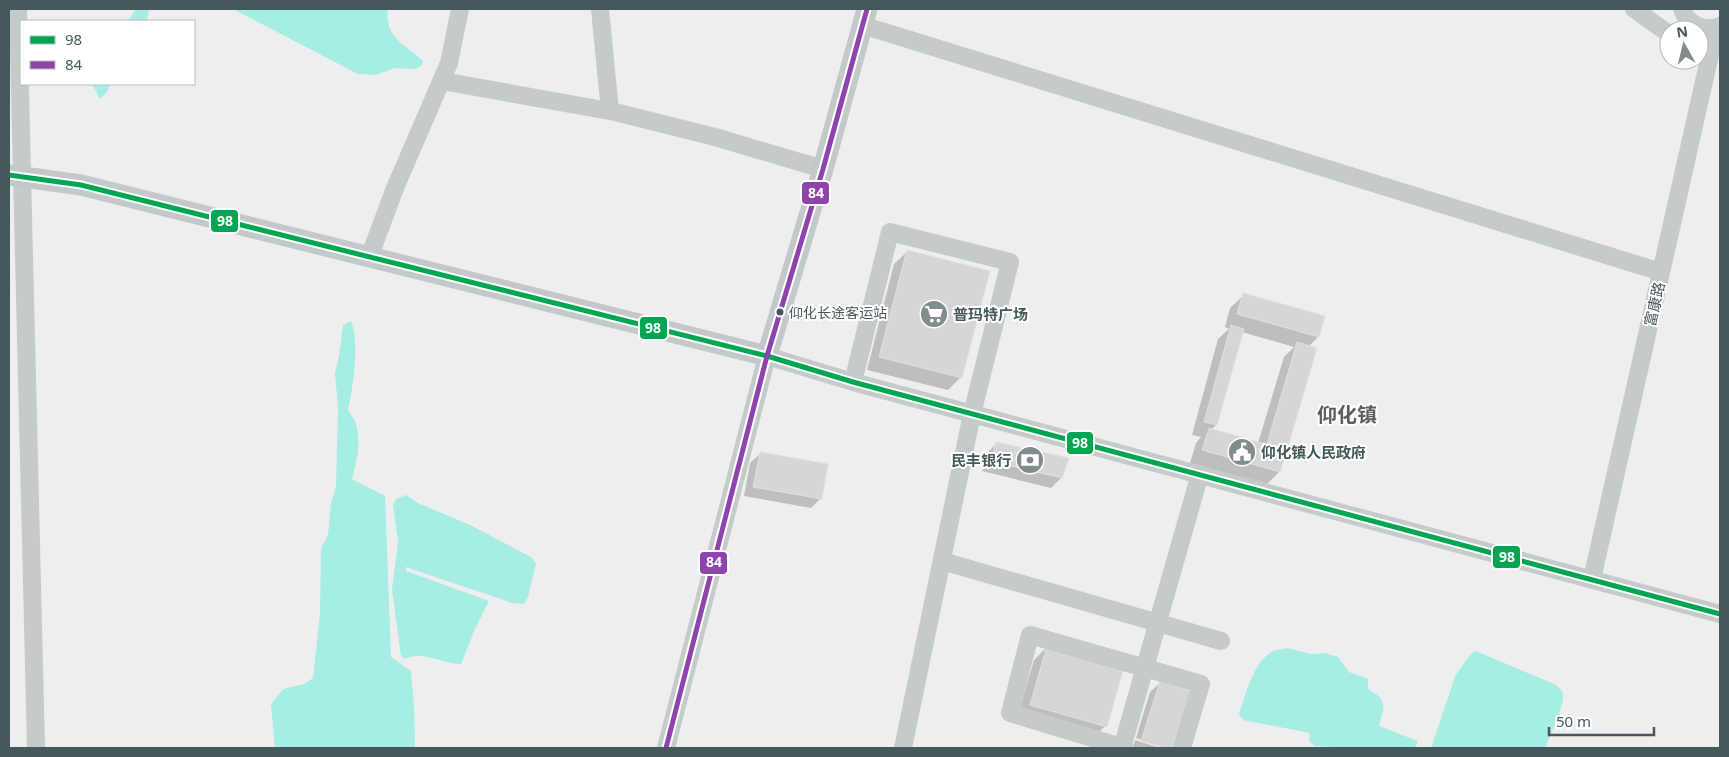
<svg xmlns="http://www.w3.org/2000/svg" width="1729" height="757" viewBox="0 0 1729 757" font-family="'Noto Sans','Noto Sans SC',sans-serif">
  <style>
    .water { fill: #a6ede3 }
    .shadow { fill: #0003; fill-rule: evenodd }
    .building { fill: #d5d6d7; stroke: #e0e0e1 }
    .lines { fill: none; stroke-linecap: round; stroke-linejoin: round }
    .minor { stroke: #c5cacb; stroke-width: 18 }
    .major { stroke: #c3c9ca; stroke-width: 21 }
    .bus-1-casing { stroke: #fff; stroke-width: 9 }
    .bus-2-casing { stroke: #fff; stroke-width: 9 }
    .bus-1 { stroke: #00a651; stroke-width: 5 }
    .bus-2 { stroke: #8e44ad; stroke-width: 5 }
    .bus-dot { fill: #45585b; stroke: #fff; stroke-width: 2 }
    .labels { text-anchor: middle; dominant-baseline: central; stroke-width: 4; stroke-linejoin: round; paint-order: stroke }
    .bus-label { font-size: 14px; fill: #45585b; stroke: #fff; text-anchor: start }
    .street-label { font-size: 15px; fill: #45585b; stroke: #fff }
    .poi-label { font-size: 15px; font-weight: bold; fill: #45585b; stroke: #fff; text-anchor: start }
    .district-label { font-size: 20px; font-weight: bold; fill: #5a6062; stroke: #fff }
    .line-badge { stroke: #fff; stroke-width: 2 }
    .badge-label { font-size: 14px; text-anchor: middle; font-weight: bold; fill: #fff }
  </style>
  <rect width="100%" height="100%" fill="#efeeee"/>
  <!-- water -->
  <path class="water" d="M136,9H149L147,21H127Z
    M233,9H388C384,38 406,45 423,61L421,66L414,69L395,68L376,75L358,74Z
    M92,84H110L107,92L100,99Z
    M351,321C360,344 353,386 348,410C351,415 355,420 356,424C361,442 357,462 352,479L385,496L391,657L411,671L414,705L415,748H275L271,704L283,689L304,684L313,678L320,614L321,548L328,535L331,503L336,487L338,408L335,373L339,356L343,325Z
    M406,495L418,503L470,525L531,557L536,564L528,597L524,604L512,603L406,567V571L489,601L475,629L461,664C442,664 423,650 405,659L401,656L392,590L398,542L393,505L396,499Z
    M1288,648L1310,654L1325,653L1338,657L1349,672L1368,679V689C1389,701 1384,705 1379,726L1418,741L1415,748H1345L1315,746L1309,741L1310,733L1243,720L1239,714C1246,694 1254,658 1276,650C1279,649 1284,649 1288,648Z
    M1476,651L1556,685C1559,688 1563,690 1563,695C1564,707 1550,736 1545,748H1431L1456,674C1463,667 1467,655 1476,651Z"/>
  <!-- shadow -->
  <path class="shadow" d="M908,251L961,377L948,390L867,370L894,264Z
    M1244,295L1324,317L1318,337L1308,347L1315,349L1279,472L1266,485L1190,463L1196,443L1201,437L1192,435L1218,339L1229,329L1225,327L1230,308ZM1242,332L1294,347L1284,357L1258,443L1211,430L1216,425Z
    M997,443L1061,478L1051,488L982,471L987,453Z
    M760,454L821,498L811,508L744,496L750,463Z
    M1047,647L1105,726L1092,740L1017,718L1034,660Z
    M1160,683L1175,748H1169L1136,738L1150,692Z
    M1135,740L1160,748H1133Z"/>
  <!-- building -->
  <path class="building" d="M907,250L990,271L962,378L879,357Z
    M1243,293L1325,316L1319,337L1237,314Z
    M1231,325L1244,329L1217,425L1204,422Z
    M1297,342L1317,348L1287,450L1267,444Z
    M1209,428L1287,450L1280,472L1202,450Z
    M996,442L1069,458L1062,478L991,461Z
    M760,452L828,464L822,499L753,487Z
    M1047,646L1124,667L1107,727L1030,705Z
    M1160,681L1194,692L1176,748H1165L1141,741Z"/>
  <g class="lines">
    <!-- minor -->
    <path class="minor" d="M18,9L36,748
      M600,9L610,111
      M1634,9L1669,34
      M1682,9C1687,25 1705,32 1720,26
      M862,25L1661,272
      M442,81L615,112L715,137L823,169
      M369,258L395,188L449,63L460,9
      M853,382L890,232L1010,262L972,414L903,748
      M942,561L1221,641
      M1592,579L1712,46L1713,29
      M666,748L767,356L853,382L1720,614
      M1122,748L1200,474
      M1125,748L1010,713L1030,635L1201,684L1182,748"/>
    <!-- major -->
    <path class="major" d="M9,175L81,185L767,356L823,169L867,9"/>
    <defs>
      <path id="bus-1" d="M9,175L81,185L767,356L853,382L1720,614"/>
      <path id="bus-2" d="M666,748L767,356L823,169L867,9"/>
    </defs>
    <!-- bus-1 casing -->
    <use href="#bus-1" class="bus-1-casing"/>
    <!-- bus-2 casing -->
    <use href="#bus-2" class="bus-2-casing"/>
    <!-- bus-1 -->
    <use href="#bus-1" class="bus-1"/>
    <!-- bus-2 -->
    <use href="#bus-2" class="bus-2"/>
  </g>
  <!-- icons -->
  <defs>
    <symbol id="supermarket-disc" viewBox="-11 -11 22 22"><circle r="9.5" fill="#808c8e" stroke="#fff"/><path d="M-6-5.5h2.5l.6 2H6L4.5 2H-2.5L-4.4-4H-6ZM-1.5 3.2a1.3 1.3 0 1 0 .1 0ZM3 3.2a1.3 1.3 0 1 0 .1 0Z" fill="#fff"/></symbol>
    <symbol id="civic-disc" viewBox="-11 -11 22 22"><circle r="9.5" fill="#808c8e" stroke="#fff"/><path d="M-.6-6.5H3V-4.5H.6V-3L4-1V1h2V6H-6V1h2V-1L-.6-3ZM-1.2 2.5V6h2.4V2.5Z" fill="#fff"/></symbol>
    <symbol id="bank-disc" viewBox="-11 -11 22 22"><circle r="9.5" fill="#808c8e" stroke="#fff"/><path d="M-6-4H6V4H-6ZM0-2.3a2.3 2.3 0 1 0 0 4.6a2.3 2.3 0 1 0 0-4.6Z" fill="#fff"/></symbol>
  </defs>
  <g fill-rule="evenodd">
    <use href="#supermarket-disc" x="918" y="298" width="32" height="32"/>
    <use href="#civic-disc" x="1226" y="436" width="32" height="32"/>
    <use href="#bank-disc" x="1014" y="444" width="32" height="32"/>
  </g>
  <!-- markers -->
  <circle class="bus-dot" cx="780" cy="312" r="4.5"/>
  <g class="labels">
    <!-- bus labels -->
    <g class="bus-label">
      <text x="789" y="312">仰化长途客运站</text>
    </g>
    <!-- street labels -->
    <g class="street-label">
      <text transform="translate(1654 304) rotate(-77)">富康路</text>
    </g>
    <!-- poi labels -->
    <g class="poi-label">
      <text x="953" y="314">普玛特广场</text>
      <text x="1261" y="452">仰化镇人民政府</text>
      <text x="1011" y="460" text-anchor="end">民丰银行</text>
    </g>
    <!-- district labels -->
    <g class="district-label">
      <text x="1347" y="414">仰化镇</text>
    </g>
  </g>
  <g class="line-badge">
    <rect x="801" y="181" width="29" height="24" rx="5" fill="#8e44ad"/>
    <rect x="210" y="209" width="29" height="24" rx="5" fill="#00a651"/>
    <rect x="639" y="316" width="29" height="24" rx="5" fill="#00a651"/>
    <rect x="1066" y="431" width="28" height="24" rx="5" fill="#00a651"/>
    <rect x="1492" y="545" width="29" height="24" rx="5" fill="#00a651"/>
    <rect x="699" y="551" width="29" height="24" rx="5" fill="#8e44ad"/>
  </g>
  <g class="badge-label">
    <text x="816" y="198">84</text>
    <text x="225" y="226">98</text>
    <text x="653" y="333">98</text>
    <text x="1080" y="448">98</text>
    <text x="1507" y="562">98</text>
    <text x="714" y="567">84</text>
  </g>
  <!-- border -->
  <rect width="1729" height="757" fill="none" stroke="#45585b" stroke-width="20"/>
  <!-- legend -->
  <rect x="20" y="20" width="175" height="65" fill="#ffffff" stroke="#b5bcbd"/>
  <rect x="30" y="36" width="25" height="8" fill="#00a651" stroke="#b5bcbd"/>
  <text x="65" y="45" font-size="15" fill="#45585b">98</text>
  <rect x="30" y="61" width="25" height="8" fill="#8e44ad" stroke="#b5bcbd"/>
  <text x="65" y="70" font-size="15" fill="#45585b">84</text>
  <!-- north arrow -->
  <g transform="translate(1684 45) rotate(352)"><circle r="24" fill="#ffffff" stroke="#b5bcbd"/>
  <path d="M0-4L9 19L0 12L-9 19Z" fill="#808c8e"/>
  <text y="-8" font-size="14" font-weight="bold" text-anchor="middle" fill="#45585b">N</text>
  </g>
  <!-- scale -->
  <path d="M1549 727v8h105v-8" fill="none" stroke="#45585b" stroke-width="2.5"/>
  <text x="1556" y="727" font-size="15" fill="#45585b" stroke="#ffffff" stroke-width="4" paint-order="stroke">50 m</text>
</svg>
